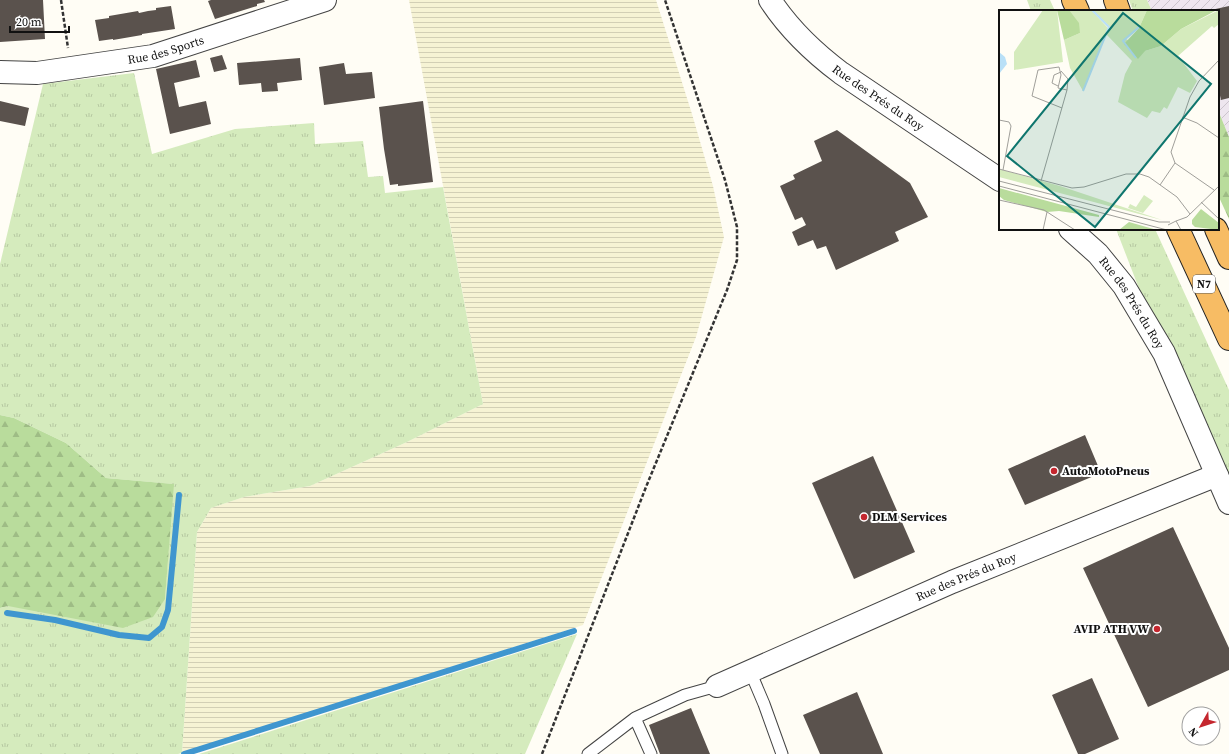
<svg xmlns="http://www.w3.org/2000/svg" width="1229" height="754" viewBox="0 0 1229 754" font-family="'Source Serif 4',serif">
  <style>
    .industrial { fill: url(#industrial-furrows) }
    .farmland { fill: url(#farmland-rules) }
    .grass { fill: url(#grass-tufts) }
    .forest { fill: url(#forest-firs) }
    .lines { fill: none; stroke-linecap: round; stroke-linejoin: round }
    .stream { stroke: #3f96cf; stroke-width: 6 }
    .building { fill: #5a524d }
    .service-casing { stroke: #444; stroke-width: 13 }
    .minor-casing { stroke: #444; stroke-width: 24 }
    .trunk-casing { stroke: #222; stroke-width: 24 }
    .path { stroke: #333; stroke-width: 2.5; stroke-dasharray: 4 2; stroke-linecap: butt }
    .service { stroke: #fff; stroke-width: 11 }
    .minor { stroke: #fff; stroke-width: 22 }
    .trunk { stroke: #f7bc64; stroke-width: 22 }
    .poi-dot { fill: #c4262e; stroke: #fff; stroke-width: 1.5 }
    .labels { text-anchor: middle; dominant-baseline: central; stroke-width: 4; stroke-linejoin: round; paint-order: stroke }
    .shield { fill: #fff; stroke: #585858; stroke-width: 1 }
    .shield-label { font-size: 11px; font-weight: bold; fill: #111 }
    .street-label { font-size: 12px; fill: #111; stroke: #fff }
    .poi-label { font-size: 12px; font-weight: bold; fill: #111; stroke: #fff; text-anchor: start }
    .inset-river { fill: none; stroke: #b9e0f7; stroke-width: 2 }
    .inset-road { fill: none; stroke: #a09f9a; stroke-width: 1 }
    .view { fill: #0f766e; fill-opacity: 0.15; stroke: #0f766e; stroke-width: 2 }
    .inset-edge { fill: none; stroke: #111; stroke-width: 2 }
  </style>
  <defs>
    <pattern id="industrial-furrows" width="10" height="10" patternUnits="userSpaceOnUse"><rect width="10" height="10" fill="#eee6ef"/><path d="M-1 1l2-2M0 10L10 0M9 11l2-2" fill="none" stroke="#cbc4cc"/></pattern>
    <pattern id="farmland-rules" width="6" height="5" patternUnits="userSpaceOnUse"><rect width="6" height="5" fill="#f6f3d4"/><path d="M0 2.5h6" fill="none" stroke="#d2cfb5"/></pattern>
    <pattern id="grass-tufts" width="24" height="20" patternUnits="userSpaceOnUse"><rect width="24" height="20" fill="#d5ebbd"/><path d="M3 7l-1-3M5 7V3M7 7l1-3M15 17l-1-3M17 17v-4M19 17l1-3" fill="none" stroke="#b6c8a1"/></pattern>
    <pattern id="forest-firs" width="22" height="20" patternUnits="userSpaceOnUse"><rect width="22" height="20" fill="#b9dc9c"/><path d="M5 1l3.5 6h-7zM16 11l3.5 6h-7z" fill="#9ebc85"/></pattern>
  </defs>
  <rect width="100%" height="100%" fill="#fffdf5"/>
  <!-- industrial -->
  <path class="industrial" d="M1147,0H1229V137L1218,110V11H1152Z"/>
  <!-- farmland -->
  <path class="farmland" d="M409,0H656L692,114L713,186L724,237L696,337L583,625L182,753L197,532L211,508L244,497L310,486L407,442L483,404Z"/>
  <!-- grass -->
  <path class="grass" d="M1027,0H1050L1055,11H1031Z
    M1129,0H1147L1152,11H1133Z
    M134,73L152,154L235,129L314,123L315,144L363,141L368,177L383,176L385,193L443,187L483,404L407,442L310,486L244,497L211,508L197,532L182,753L178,754H0V608L8,606L165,599L173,484L106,478L66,443L14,418L0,415V264L43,84Z
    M1116,229H1155L1229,390V503L1164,353Z
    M577,634L525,754H199Z"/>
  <!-- forest -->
  <path class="forest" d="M1218,110L1229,137V219L1218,195Z
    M0,415L14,418L66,443L106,478L174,484L165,599L153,617L123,628L8,606L0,608Z"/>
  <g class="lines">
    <!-- stream -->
    <path class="stream" d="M7,613L55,620L119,635L149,638L162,627L168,610L179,495
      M184,754L574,631"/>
  </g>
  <!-- building -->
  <path class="building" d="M0,0H43L45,39L0,42Z
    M211,0H264L265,2L257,4V6L215,19L208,1Z
    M171,6L175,29L142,34V35L113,40V39L99,41L95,20L109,18V16L138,11L139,13L148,11L156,10V8Z
    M1229,6V98L1221,100L1218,87V11L1211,10Z
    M222,55L227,69L214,72L210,58Z
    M300,58L302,80L277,83L278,91L262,92L261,83L239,85L237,63Z
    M196,60L200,77L174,83L179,107L206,101L211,124L170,134L156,69Z
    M344,63L346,74L372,72L375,98L324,105L319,67Z
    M0,101L29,108L25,126L0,121Z
    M423,101L433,182L398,186V184L390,185L384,149L379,107Z
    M837,130L910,183L928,217L895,232L899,241L836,270L826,246L817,249L813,240L798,246L792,232L806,225L802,217L795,220L780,186L795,179L793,175L822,161L814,141Z
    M1085,435L1101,473L1025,505L1008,469Z
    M873,456L915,552L854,579L812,483Z
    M1173,527L1229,648V670L1148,707L1083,568Z
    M1092,678L1119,739L1085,754H1078L1052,695Z
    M857,692L883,754H820L803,715Z
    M691,708L710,754H660L649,725Z"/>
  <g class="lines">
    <defs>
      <path id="service" d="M750,671L764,704L782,754
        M588,754L635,718
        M651,754L635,718L685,695L717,686"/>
      <g id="minor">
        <path id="s1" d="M770,0C789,29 813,52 841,73L1000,180"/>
        <path id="s2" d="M0,72L37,73L153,56L325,0"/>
        <path id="s3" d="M1070,229L1098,254L1124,286L1164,353L1229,503"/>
        <path id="s4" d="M717,686L952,582L1217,475"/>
      </g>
      <path id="trunk" d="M1073,0L1078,11
        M1115,0L1119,11
        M1178,229L1229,339
        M1216,229L1229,258"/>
    </defs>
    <!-- service casing -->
    <use href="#service" class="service-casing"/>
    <!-- minor casing -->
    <use href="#minor" class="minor-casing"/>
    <!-- trunk casing -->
    <use href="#trunk" class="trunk-casing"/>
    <!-- path -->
    <path class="path" d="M61,0L68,48
      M542,754L646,487L727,290L737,260V227L725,180L665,0"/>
    <!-- service -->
    <use href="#service" class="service"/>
    <!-- minor -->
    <use href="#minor" class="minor"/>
    <!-- trunk -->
    <use href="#trunk" class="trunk"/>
  </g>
  <!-- markers -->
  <g class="poi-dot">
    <circle cx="1054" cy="471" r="4"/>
    <circle cx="864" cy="517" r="4"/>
    <circle cx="1157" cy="629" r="4"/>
  </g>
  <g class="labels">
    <!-- shield labels -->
    <rect class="shield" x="1193" y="275" width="22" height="18" rx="3"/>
    <g class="shield-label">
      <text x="1204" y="284">N7</text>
    </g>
    <!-- street labels -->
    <g class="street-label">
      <text stroke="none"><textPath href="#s2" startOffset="168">Rue des Sports</textPath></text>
      <text stroke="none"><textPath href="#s1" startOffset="147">Rue des Prés du Roy</textPath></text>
      <text stroke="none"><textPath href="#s3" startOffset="97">Rue des Prés du Roy</textPath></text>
      <text stroke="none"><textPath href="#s4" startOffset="272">Rue des Prés du Roy</textPath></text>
    </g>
    <!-- poi labels -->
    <g class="poi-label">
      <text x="1062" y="471">AutoMotoPneus</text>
      <text x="872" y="517">DLM Services</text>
      <text x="1149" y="629" text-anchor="end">AVIP ATH VW</text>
    </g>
  </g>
  <!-- overview -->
  <g transform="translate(999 10)">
    <rect width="220" height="220" fill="#fffdf5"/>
    <path d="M44,0H58L64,52L15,60V42ZM70,0H92L109,18L84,81L71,58L65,30L81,23ZM94,0H148L140,18L127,29L146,41L162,36L182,19L220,0V14L215,18L213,16L179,46L198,71L191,83L179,77L168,99L165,97L161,103L153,101L148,108L119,92L126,64L133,51L107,24L110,16ZM0,159L61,176L163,210L0,167Z" fill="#d5ebbd"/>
    <path d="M58,0H70L80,13L81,23L65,30ZM148,0H218L182,19L162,36L146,41L139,49L125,34L140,18ZM0,178L100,205V207L60,201L48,202L5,190L0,186ZM202,199L220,213V220L196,217L193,214V210ZM130,212L158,220H120Z" fill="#b9dc9c"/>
    <path d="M145,185L154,191L144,203L129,198L131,194L137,197Z" fill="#d5ebbd"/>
    <path d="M0,42L6,47L8,54L0,64Z" fill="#b9e0f7"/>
    <path class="inset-river" d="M137,48L124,31L140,17M84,81L110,17L93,0"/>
    <path class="inset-road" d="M62,61L69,69L68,80M59,76L53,73L55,65L62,62M183,107L198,113L220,128M0,110L10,112L12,116L4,160M0,159L73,178L85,177L127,164H141L150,167L178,187L191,204M0,171L160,212H171M42,171L68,80L59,78L62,65L60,57L39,60L33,86L63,98M161,175L176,153M0,176L168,220M215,180L176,153L172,142L191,87L200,71L220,50M0,190L45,200L76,220M202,192L220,209M177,211L188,207L220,176M169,215L177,211L182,220M44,220L48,202"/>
    <path class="view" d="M124,3L212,74L96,217L8,146Z"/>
    <rect width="220" height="220" class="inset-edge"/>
  </g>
  <!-- north arrow -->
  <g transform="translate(1201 726) rotate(231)"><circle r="19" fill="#ffffff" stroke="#a0a0a0"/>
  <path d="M0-3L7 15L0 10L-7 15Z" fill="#c4262e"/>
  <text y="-6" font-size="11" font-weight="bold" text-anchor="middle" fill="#111111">N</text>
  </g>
  <!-- scale -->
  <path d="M10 26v6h59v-6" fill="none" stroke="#111111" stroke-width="2"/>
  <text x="16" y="26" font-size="12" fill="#111111" stroke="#ffffff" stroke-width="3" paint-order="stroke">20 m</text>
</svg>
